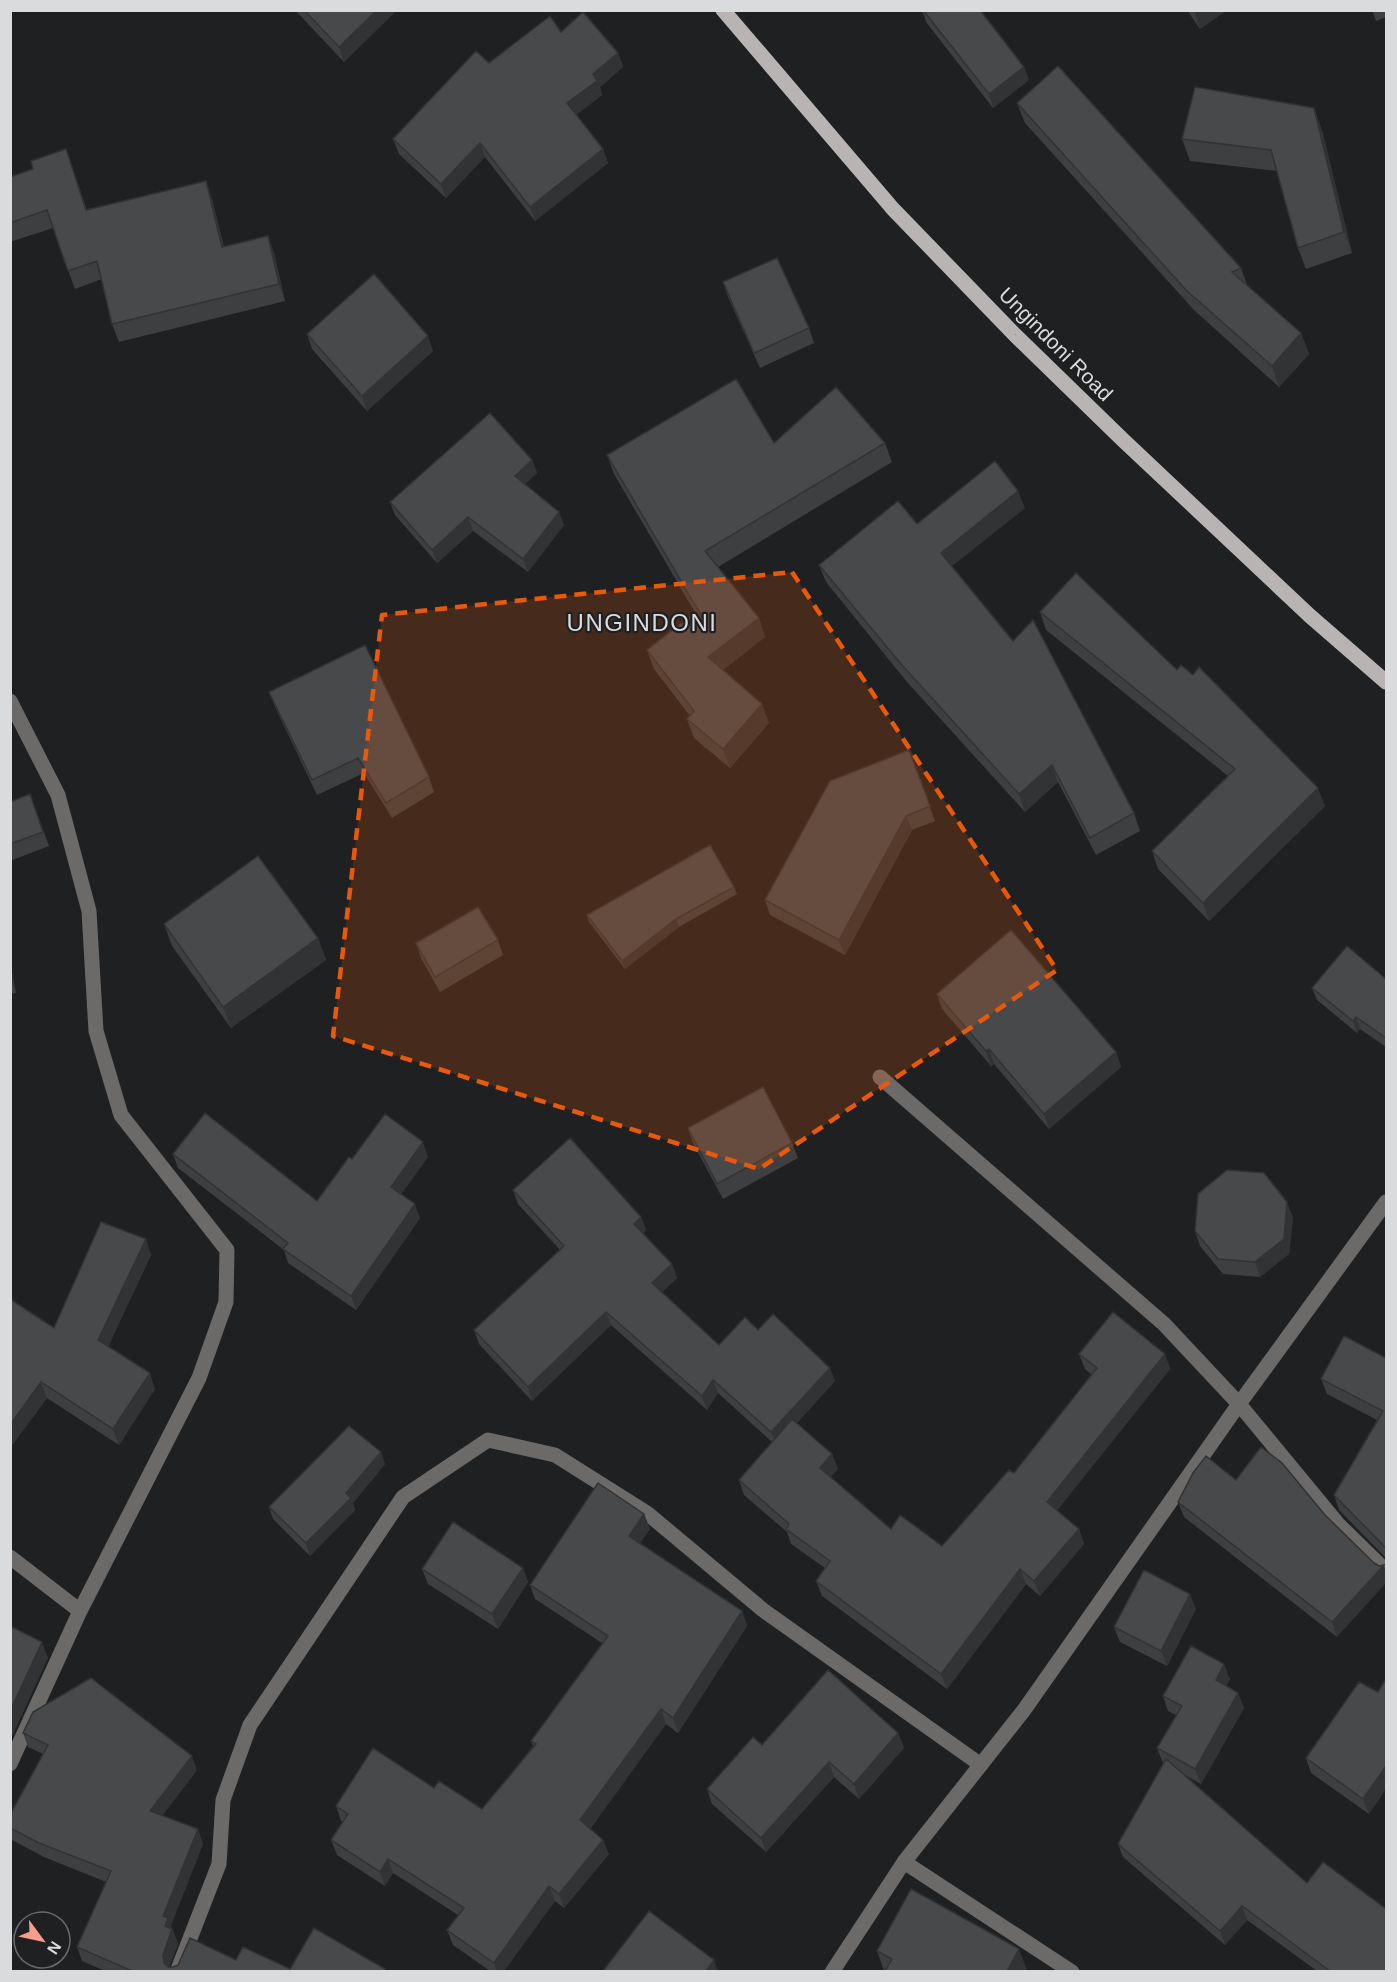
<svg xmlns="http://www.w3.org/2000/svg" width="1397" height="1982" viewBox="0 0 1397 1982" font-family="Helvetica,sans-serif">
  <style>
    .lines { fill: none; stroke-linecap: round; stroke-linejoin: round }
    .minor { stroke: #6b6a69; stroke-width: 15 }
    .major { stroke: #b8b4b4; stroke-width: 15 }
    .wall { fill: #3d3f40 }
    .shaded-wall { fill: #323334 }
    .building { fill: #47494b; stroke: #323334; stroke-width: 1.5 }
    .marked { fill: #e8590c; fill-opacity: 0.2; stroke: #e8590c; stroke-width: 4.5; stroke-dasharray: 12 8; stroke-linejoin: round }
    .labels { text-anchor: middle; dominant-baseline: central; stroke-width: 4.5; stroke-linejoin: round; paint-order: stroke }
    .street-label { font-size: 21px; fill: #d9dbdc; stroke: #1e2022 }
    .quarter-label { font-size: 24px; letter-spacing: 1.5px; fill: #d9dbdc; stroke: #1e2022 }
  </style>
  <rect width="100%" height="100%" fill="#1e2022"/>
  <g class="lines">
    <!-- minor -->
    <path class="minor" d="M10,701L58,795L89,911L96,1031L121,1115L227,1250L226,1302L199,1378L80,1611L10,1764
      M880,1077L1164,1324L1239,1404L1338,1524L1386,1571
      M10,1557L80,1611
      M904,1862L1072,1972
      M177,1972L219,1864L223,1800L250,1725L403,1497L488,1440L555,1455L647,1513L763,1610L981,1765
      M832,1972L904,1862L1024,1710L1239,1404L1386,1202"/>
    <!-- major -->
    <path class="major" d="M723,10L893,209L1015,335L1123,440L1310,616L1386,682"/>
  </g>
  <!-- wall -->
  <path class="wall" d="M295,10H397L344,62Z
    M921,10H980L1024,67L1029,80L993,108L926,22L924,15Z
    M1187,10H1227L1200,29Z
    M1372,10H1386V17L1376,21Z
    M561,32L618,53L623,67L600,87L602,95L576,115L603,149L608,163L535,221L485,157L446,198L399,154L393,139Z
    M1017,103L1241,268L1247,285L1301,333L1309,354L1279,387L1194,310L1025,123Z
    M1322,130L1352,253L1306,269L1298,248L1277,171L1190,161L1182,139Z
    M72,167L87,210L212,199L224,247L268,236L274,253L285,301L119,342L112,324L102,279L75,289L53,228L10,242V177Z
    M723,282L809,328L814,343L760,368L728,297Z
    M307,334L433,351L367,411L312,349Z
    M774,443H885L892,462L718,567L759,618L765,637L723,670L769,723L730,768L694,738L687,719L690,716L654,669L647,650L700,621L614,474L607,455Z
    M532,460L537,473L525,484L564,525L528,572L473,531L437,563L395,515L390,502Z
    M1025,508L952,566L1134,813L1140,831L1096,855L1058,782L1025,812L907,682L826,582L819,565L917,524Z
    M1040,612L1177,670L1325,806L1209,921L1158,869L1152,851L1228,776L1046,630Z
    M269,692L429,777L434,792L392,818L364,773L317,795L275,707Z
    M909,750L935,821L912,830L845,955L770,915L765,900Z
    M30,794L49,846L10,861V802Z
    M734,887L737,894L679,927L625,969L589,922L587,915Z
    M164,924L318,938L326,960L231,1028L172,946Z
    M498,940L503,955L440,992L421,958L416,943Z
    M10,962L16,993L10,994Z
    M1386,979V1047L1360,1029L1357,1033L1317,1000L1312,988Z
    M937,994L1116,1052L1121,1067L1049,1129L994,1064L991,1066L942,1009Z
    M688,1128L792,1143L798,1158L723,1199L693,1143Z
    M173,1154L317,1201L352,1159L428,1157L401,1194L420,1218L356,1310L288,1263L284,1250L178,1168Z
    M513,1190L641,1217L646,1230L643,1233L672,1264L677,1278L662,1292L719,1345L758,1330L835,1381L797,1423L832,1454L838,1469L830,1477L891,1529L942,1546L1014,1473L1092,1375L1085,1369L1079,1354H1165L1170,1369L1057,1510L1079,1529L1084,1544L1040,1596L1026,1584L947,1689L822,1596L816,1581L825,1568L791,1544L787,1532L744,1495L739,1480L772,1442L718,1393L707,1410L611,1325L532,1401L479,1344L474,1330L560,1250L518,1204Z
    M1293,1217L1289,1254L1260,1277L1223,1274L1200,1246L1195,1231Z
    M151,1255L108,1346L155,1389L119,1445L47,1398L10,1448L54,1328Z
    M1386,1358V1558L1339,1510L1334,1495L1377,1420L1327,1394L1321,1379Z
    M385,1464L353,1503L355,1510L310,1556L273,1519L269,1507Z
    M1236,1480L1325,1515L1374,1563L1379,1566L1337,1637L1184,1517L1178,1502Z
    M644,1514L650,1529L640,1543L742,1611L747,1626L678,1733L666,1724L590,1829L609,1854L564,1908L555,1901L504,1971H490L453,1945L447,1930L458,1915L393,1873L385,1886L337,1855L331,1840L343,1822L341,1821L336,1806L434,1788L482,1809L533,1746L531,1741L602,1643L535,1599L530,1585Z
    M523,1568L528,1582L498,1629L428,1584L422,1569Z
    M1196,1609L1167,1666L1120,1642L1114,1627Z
    M1230,1679L1226,1686L1238,1693L1244,1708L1201,1784L1185,1775L1386,1971H1317L1247,1920L1225,1945L1123,1857L1118,1844L1164,1764L1163,1763L1157,1748L1176,1715L1168,1711L1163,1696Z
    M1359,1682L1369,1814L1311,1773L1306,1758Z
    M23,1733L197,1770L162,1816L203,1844L171,1925L178,1944L169,1967H173L236,1960L290,1969H385L386,1971H105L82,1961L77,1947L106,1882L44,1857L10,1839V1815L43,1754L28,1747Z
    M898,1733L904,1748L859,1799L834,1777L766,1852L712,1804L707,1789L762,1745Z
    M877,1951L1027,1970L1026,1971H884Z"/>
  <!-- shaded-wall -->
  <path class="shaded-wall" d="M377,10H397L344,62L339,47Z
    M1194,10H1227L1200,29Z
    M618,53L623,67L600,87L602,95L572,118L567,103L593,74Z
    M1024,67L1029,80L993,108L989,94Z
    M1314,108L1322,130L1352,253L1344,232Z
    M480,143L485,157L446,198L441,184Z
    M603,149L608,163L535,221L530,207Z
    M206,181L212,199L228,265L222,247Z
    M268,236L274,253L285,301L279,284Z
    M1301,333L1309,354L1279,387L1272,366Z
    M428,336L433,351L367,411L362,396Z
    M532,460L537,473L519,489L515,476Z
    M1018,491L1025,508L947,570L941,553Z
    M559,512L564,525L528,572L523,559Z
    M468,517L473,531L437,563L432,550Z
    M759,618L765,637L715,676L708,657Z
    M762,704L769,723L730,768L723,749Z
    M1052,765L1058,782L1025,812L1019,794Z
    M1318,788L1325,806L1209,921L1203,903Z
    M906,816L912,830L845,955L839,940Z
    M676,919L679,927L625,969L622,961Z
    M318,938L326,960L231,1028L223,1007Z
    M10,962L16,993L11,978Z
    M1356,1017L1360,1029L1357,1033L1353,1021Z
    M989,1049L994,1064L991,1066L986,1051Z
    M1116,1052L1121,1067L1049,1129L1044,1114Z
    M423,1142L428,1157L396,1201L391,1187Z
    M1287,1202L1293,1217L1289,1254L1260,1277L1255,1262Z
    M415,1204L420,1218L356,1310L351,1296Z
    M641,1217L646,1230L639,1237L634,1224Z
    M146,1239L151,1255L104,1356L98,1340Z
    M672,1264L677,1278L657,1297L652,1283Z
    M606,1312L611,1325L532,1401L528,1387Z
    M1165,1354L1170,1369L1052,1517L1047,1502Z
    M830,1368L835,1381L776,1446L771,1432Z
    M150,1373L155,1389L119,1445L113,1429Z
    M713,1380L718,1393L707,1410L702,1396Z
    M41,1382L47,1398L10,1448V1425Z
    M381,1452L385,1464L353,1503L355,1510L310,1556L306,1543L346,1493Z
    M832,1454L838,1469L825,1483L820,1468Z
    M644,1514L650,1529L634,1551L629,1536Z
    M1079,1529L1084,1544L1040,1596L1034,1581Z
    M1384,1565L1386,1573V1583L1337,1637L1332,1622Z
    M523,1568L528,1582L498,1629L492,1614Z
    M1020,1569L1026,1584L947,1689L941,1674Z
    M1190,1594L1196,1609L1167,1666L1161,1651Z
    M742,1611L747,1626L678,1733L673,1718Z
    M42,1642L48,1658L11,1739L10,1711Z
    M1224,1664L1230,1679L1221,1695L1216,1680Z
    M1238,1693L1244,1708L1201,1784L1195,1769Z
    M661,1709L666,1724L586,1835L580,1820Z
    M898,1733L904,1748L859,1799L854,1784Z
    M192,1756L197,1770L155,1825L150,1811Z
    M829,1762L834,1777L766,1852L761,1838Z
    M1386,1766V1789L1369,1814L1363,1799Z
    M198,1829L203,1844L171,1925L178,1944L168,1969L164,1963L163,1955L165,1926L163,1916Z
    M603,1840L609,1854L564,1908L559,1894Z
    M388,1859L393,1873L385,1886L380,1872Z
    M549,1886L555,1901L504,1971H497L494,1963Z
    M1242,1906L1247,1920L1225,1945L1220,1931Z
    M1019,1949L1027,1970L1026,1971H1007Z
    M714,1960L718,1971H706Z"/>
  <!-- building -->
  <path class="building" d="M304,10H377L339,47Z
    M923,10H980L1024,67L989,94Z
    M583,12L618,53L593,74L597,81L567,103L603,149L530,207L480,143L441,184L393,139L476,51L489,63L550,16L561,32Z
    M1058,66L1241,268L1232,272L1301,333L1272,366L1186,290L1017,103Z
    M1195,87L1314,108L1344,232L1298,248L1271,150L1182,139Z
    M66,149L86,210L206,181L222,247L268,236L279,284L112,324L97,261L68,271L47,210L10,223V177L33,169L31,161Z
    M777,258L809,328L754,353L723,282Z
    M374,274L428,336L362,396L307,334Z
    M736,379L774,443L836,387L885,443L705,551L759,618L708,657L762,704L723,749L687,719L694,711L647,650L692,615L708,627L607,455Z
    M490,413L532,460L515,476L559,512L523,559L468,517L432,550L390,502Z
    M995,461L1018,491L941,553L1013,641L1033,620L1134,813L1090,838L1052,765L1019,794L901,664L819,565L898,501L917,524Z
    M1076,573L1177,670L1181,665L1193,675L1199,667L1318,788L1203,903L1152,851L1235,769L1040,612Z
    M365,645L429,777L386,803L358,758L312,780L269,692Z
    M909,750L930,806L906,816L839,940L765,900L830,781Z
    M30,794L43,832L10,844V802Z
    M710,845L734,887L676,919L622,961L587,915Z
    M258,856L318,938L223,1007L164,924Z
    M478,907L498,940L435,977L416,943Z
    M1011,930L1116,1052L1044,1114L989,1049L986,1051L937,994Z
    M1347,946L1386,979V1038L1356,1017L1353,1021L1312,988Z
    M763,1087L792,1143L717,1184L688,1128Z
    M205,1113L317,1201L349,1157L352,1159L385,1114L423,1142L391,1187L415,1204L351,1296L283,1249L288,1243L173,1154Z
    M570,1138L641,1217L634,1224L672,1264L652,1283L719,1345L745,1317L758,1330L773,1314L830,1368L771,1432L713,1380L702,1396L606,1312L528,1387L474,1330L564,1246L513,1190Z
    M1227,1170L1264,1173L1287,1202L1284,1239L1255,1262L1218,1259L1195,1231L1198,1194Z
    M101,1222L146,1239L98,1340L150,1373L113,1429L41,1382L10,1425V1299L54,1328Z
    M1113,1312L1165,1354L1047,1502L1079,1529L1034,1581L1020,1569L941,1674L816,1581L830,1561L786,1529L789,1524L739,1480L792,1419L832,1454L820,1468L891,1529L900,1515L942,1546L1009,1470L1014,1473L1097,1368L1079,1354Z
    M1344,1336L1386,1358V1548L1334,1495L1383,1411L1321,1379Z
    M349,1426L381,1452L346,1493L351,1498L306,1543L269,1507Z
    M1261,1447L1282,1463L1325,1515L1374,1563L1379,1566L1384,1565L1332,1622L1178,1502L1193,1473L1206,1456L1236,1480Z
    M598,1483L644,1514L629,1536L742,1611L673,1718L661,1709L580,1820L603,1840L559,1894L549,1886L494,1963L447,1930L464,1908L388,1859L380,1872L331,1840L348,1814L336,1806L373,1748L434,1788L439,1781L482,1809L536,1744L531,1741L608,1636L530,1585Z
    M453,1522L523,1568L492,1614L422,1569Z
    M1144,1570L1190,1594L1161,1651L1114,1627Z
    M12,1627L42,1642L10,1711V1631Z
    M1191,1646L1224,1664L1216,1680L1238,1693L1195,1769L1157,1748L1182,1706L1163,1696Z
    M828,1670L898,1733L854,1784L829,1762L761,1838L707,1789L753,1737L762,1745Z
    M91,1678L192,1756L150,1811L198,1829L163,1916L168,1918L165,1926L172,1929L163,1955L164,1963L168,1967H173L178,1965L190,1938L236,1960L243,1947L290,1969L314,1928L385,1969L384,1971H132L77,1947L111,1871L39,1843L10,1828V1815L48,1745L23,1733L33,1712Z
    M1386,1679V1766L1363,1799L1306,1758L1359,1682L1378,1692Z
    M1166,1759L1307,1883L1323,1862L1386,1909V1971H1330L1242,1906L1220,1931L1118,1844Z
    M911,1889L1019,1949L1007,1971H885L892,1959L877,1951Z
    M649,1911L714,1960L706,1971H603Z"/>
  <!-- marked area -->
  <path class="marked" d="M792,572L1057,970L759,1169L333,1036L382,615Z"/>
  <g class="labels">
    <!-- street labels -->
    <g class="street-label">
      <text transform="translate(1056 344) rotate(45)">Ungindoni Road</text>
    </g>
    <!-- quarter labels -->
    <g class="quarter-label">
      <text x="642" y="622">UNGINDONI</text>
    </g>
  </g>
  <!-- border -->
  <rect width="1397" height="1982" fill="none" stroke="#d9dbdc" stroke-width="24"/>
  <!-- north arrow -->
  <g transform="translate(42 1940) rotate(123)"><circle r="28" fill="#1e2022" stroke="#696b6c" stroke-width="1.5"/>
  <path d="M0-4.5L10 22L0 15L-10 22Z" fill="#f59d8e"/>
  <text y="-9" font-size="16" font-weight="bold" text-anchor="middle" fill="#d9dbdc">N</text>
  </g>
</svg>
